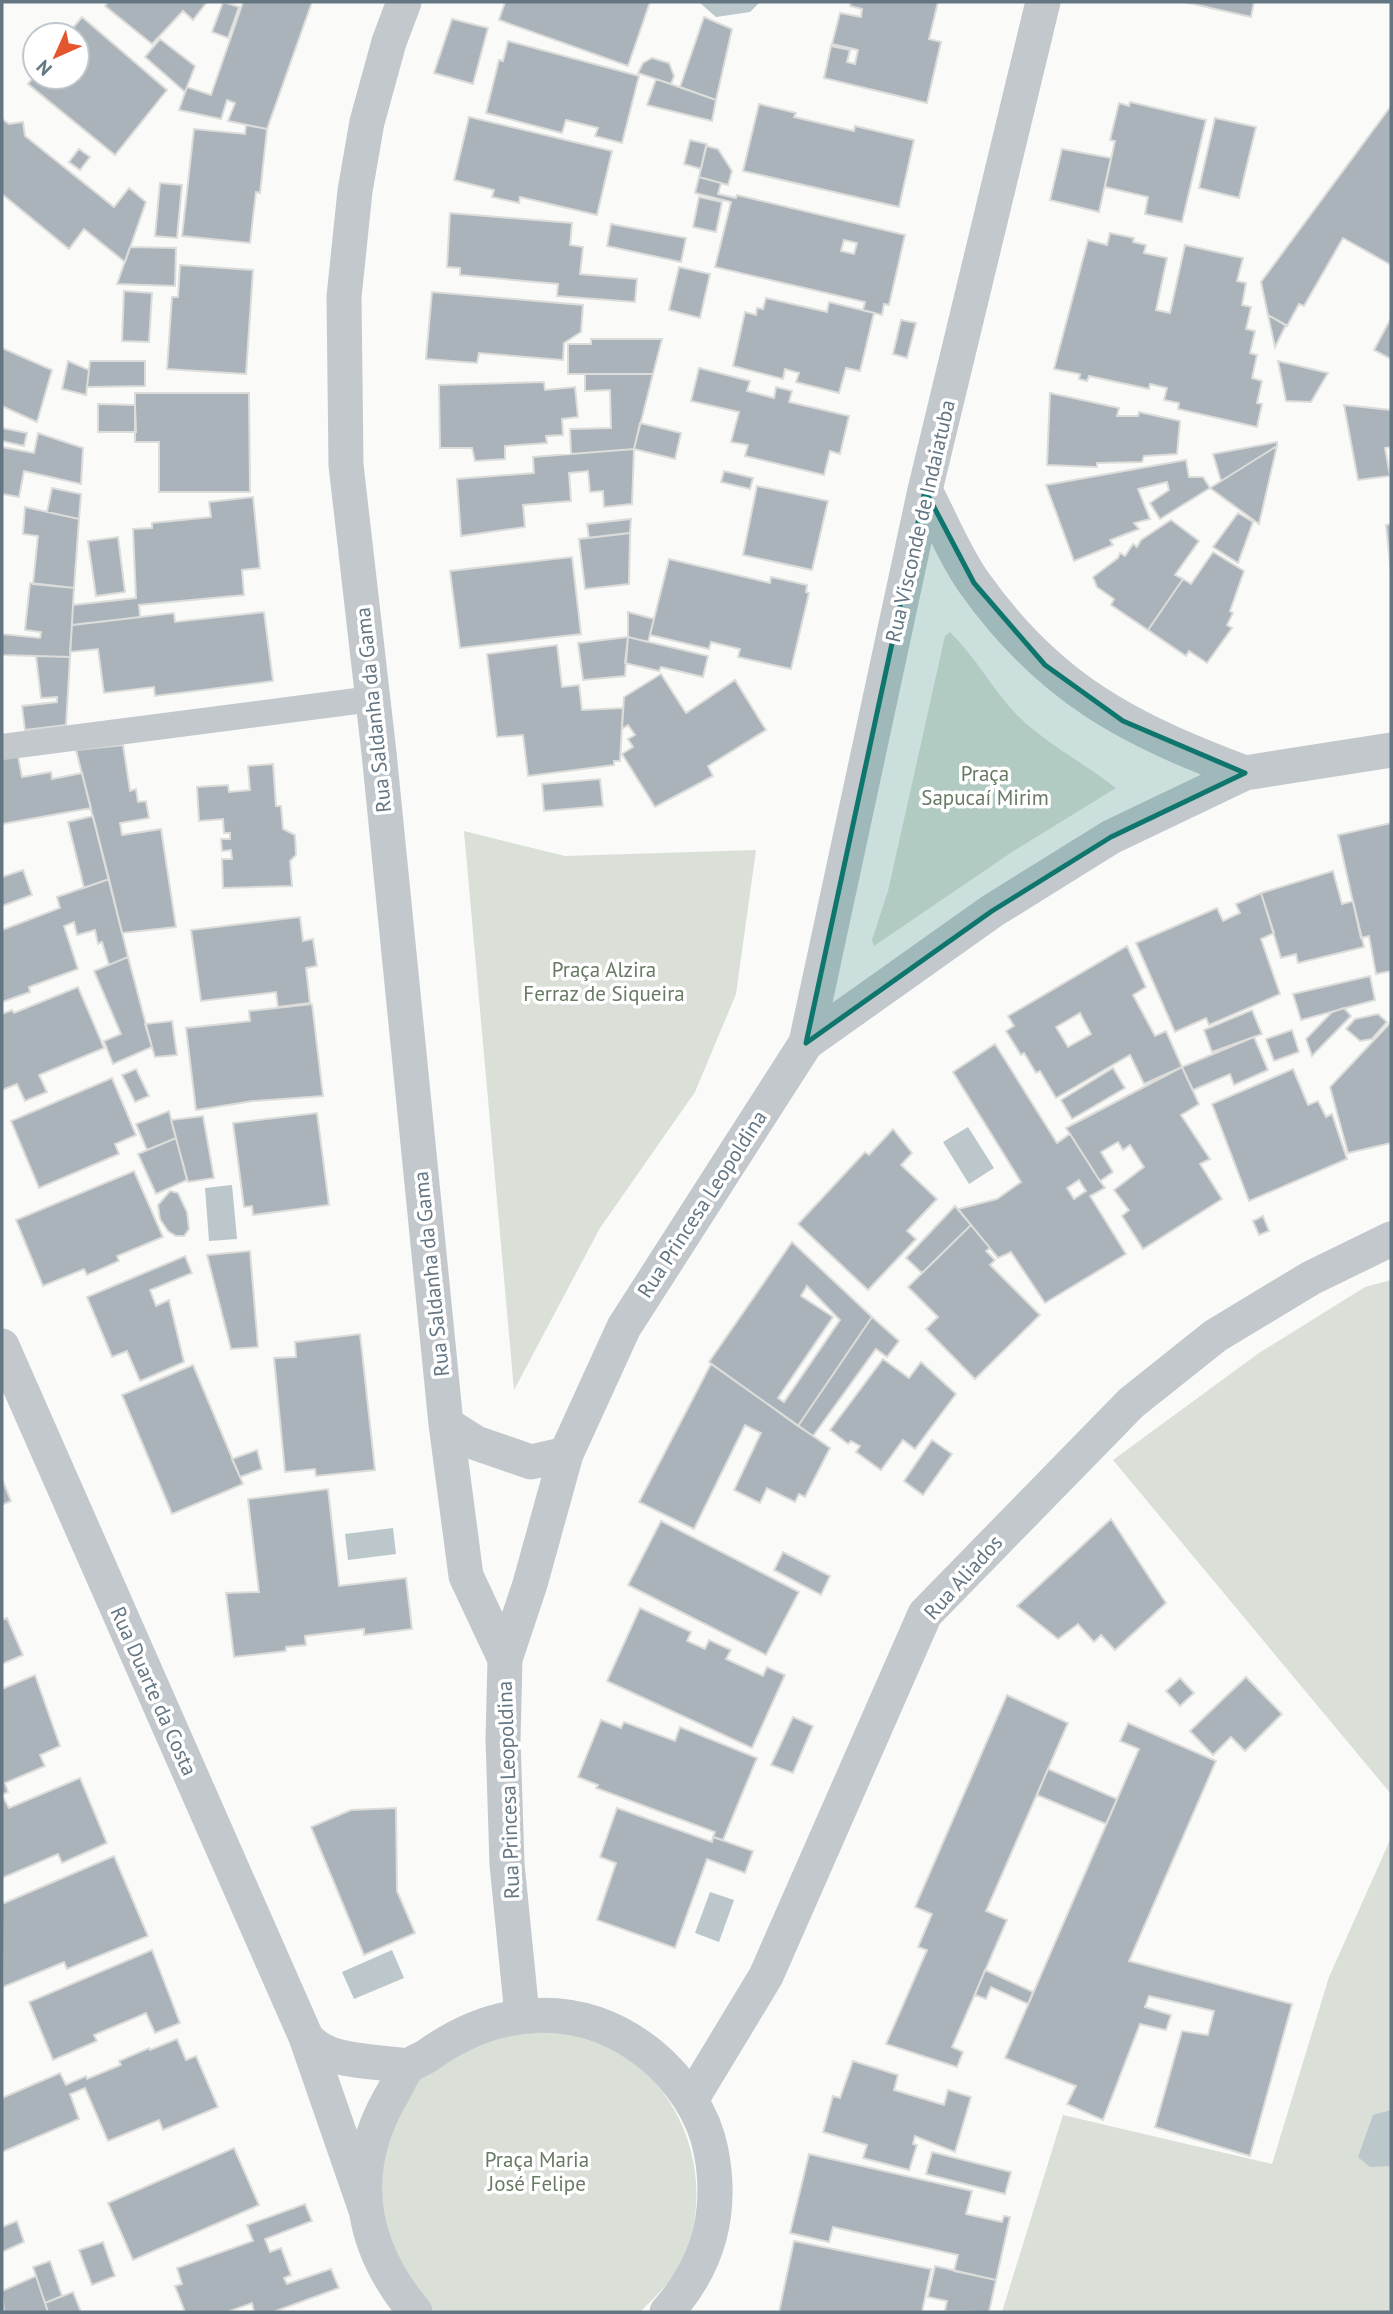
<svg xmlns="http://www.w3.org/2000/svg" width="1393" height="2314" viewBox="0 0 1393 2314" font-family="'PT Sans',sans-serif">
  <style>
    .green { fill: #dadfd7 }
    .water { fill: #bbc7cb }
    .building { fill: #aab3b9; stroke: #dcdcda; stroke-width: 2; fill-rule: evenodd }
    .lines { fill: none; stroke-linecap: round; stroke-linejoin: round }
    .pedestrian { stroke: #c3c8cc; stroke-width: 26 }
    .minor { stroke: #c3c8cc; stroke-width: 35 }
    .marked { fill: #0f766e; fill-opacity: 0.2; stroke: #0f766e; stroke-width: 5; stroke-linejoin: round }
    .labels { text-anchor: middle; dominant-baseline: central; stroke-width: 7; stroke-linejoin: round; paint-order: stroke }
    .street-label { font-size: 21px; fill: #657683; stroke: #fff }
    .park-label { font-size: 21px; fill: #687a64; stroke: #fff }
  </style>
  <rect width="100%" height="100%" fill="#fafaf8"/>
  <!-- green -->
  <path class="green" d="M950,632C976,657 993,691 1019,717C1048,745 1084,763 1116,788L1012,852L874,946L872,940L888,891L945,636Z
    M464,831L565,856L756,850L736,994L695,1092L600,1228L514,1390Z
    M1391,1280V1794L1113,1460L1259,1353L1365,1287Z
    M1391,1838V2312H1002L1063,2115L1272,2164L1329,1977Z
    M561,2030C577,2036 598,2039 612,2047C691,2091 722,2199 673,2276C664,2289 651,2301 640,2312H435C413,2288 387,2262 381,2228C364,2138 414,2048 508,2031C524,2028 544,2030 561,2030Z"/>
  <!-- water -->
  <path class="water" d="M699,2H760L750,12L716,17Z
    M968,1127L994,1168L969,1184L943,1142Z
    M232,1185L237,1239L209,1241L205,1188Z
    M393,1528L396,1554L348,1560L345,1534Z
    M710,1892L734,1900L719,1942L695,1933Z
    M392,1950L404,1978L354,1999L342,1972Z
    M1391,2110V2166L1370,2167L1358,2157L1373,2115Z"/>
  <!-- building -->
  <path class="building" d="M108,2H207L193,20L183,11L152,44L105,6Z
    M223,2L239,7L228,38L212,32Z
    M243,2H312L267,129L228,121L235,103L227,100L221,119L179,110L187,87L211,95Z
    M505,2H650L628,66L499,20Z
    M851,2H938L929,39L941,42L927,103L824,78L831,46L850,50L847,62L855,64L858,50L832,44L840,13L861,17L862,9L850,6Z
    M1184,2H1254L1251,17Z
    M82,17L167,90L115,155L28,84L35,75L77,77V35H67Z
    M704,17L732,29L716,100L680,87Z
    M452,19L488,28L473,84L434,73Z
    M160,39L195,66L185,92L145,57Z
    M508,41L639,76L622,143L595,136L598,128L566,120L562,133L486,113L499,60L503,61Z
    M652,58L669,63L674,76L671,84L638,73L643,63Z
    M656,79L716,100L712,121L647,105Z
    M1130,102L1206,120L1182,222L1145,214L1148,197L1105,187L1115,141L1110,140L1119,103L1129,106Z
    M759,104L796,113L794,117L854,131L855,126L914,140L899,207L743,171Z
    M1391,106V265L1343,238L1304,306L1299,304L1287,326L1268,315L1261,282Z
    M469,117L612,151L597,215L520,197L519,203L492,197L494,190L454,180Z
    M1215,118L1256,127L1239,198L1199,188Z
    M2,119L9,124L23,122L25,136L114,207L129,188L146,202L125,262L84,229L69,249L2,194Z
    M246,125L267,129L260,193L256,192L250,243L182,236L194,129L245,134Z
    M690,140L707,144L701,169L684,164Z
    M706,146L718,149L732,171L728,185L699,177Z
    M79,149L90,157L80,170L69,162Z
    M1062,149L1111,158L1099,212L1050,200Z
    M699,177L721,183L718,194L736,198L737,195L905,235L889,305L884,304L882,315L863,310L865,302L715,267L731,202L695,193ZM844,240L857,243L854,254L841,251Z
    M160,183L182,185L177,238L155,236Z
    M699,197L722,202L716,232L693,227Z
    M450,213L572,223L570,245L583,247L580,274L637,279L635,302L557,296L558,284L460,275V268L447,267Z
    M611,224L686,238L681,262L607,246Z
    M1110,233L1134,238L1133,242L1146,245L1144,253L1167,258L1156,310L1170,313L1185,245L1243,258L1237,281L1246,283L1242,305L1251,307L1246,329L1255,331L1250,353L1257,355L1252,378L1262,381L1257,403L1262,404L1257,427L1178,409L1179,403L1164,400L1167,388L1150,384L1149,389L1089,376L1087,381L1079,379L1080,374L1054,369L1088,240L1107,245Z
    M130,247L176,248L175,286L117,284Z
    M180,265L253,270L246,374L167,369L172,297H178Z
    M679,267L710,274L700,318L669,310Z
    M124,291L152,293L149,342L122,341Z
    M432,292L583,305L581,332L564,343L563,360L479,353L477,363L426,359Z
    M766,298L827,312L829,302L874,313L860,371L846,368L839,393L796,382L799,373L785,369L783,379L733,366L745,312L756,315L757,308L763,309Z
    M1268,315L1286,325L1275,347Z
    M1391,318V359L1374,350Z
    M901,320L916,323L907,358L893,354Z
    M591,339H662L653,374H568V344H591Z
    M2,348L52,370L37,422L2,406Z
    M68,361L89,370L86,395L62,389Z
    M90,361H145V386L87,387Z
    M1278,361L1328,373L1311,402L1286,401Z
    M699,368L750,381L747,391L774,398L776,387L792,391L789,402L849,416L840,454L830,451L824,475L745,456L748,445L731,442L739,412L691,401Z
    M585,374H653L634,449L571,454L570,429L611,428L610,390L585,391Z
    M544,382L545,390L575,387L578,417L562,419L563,435L546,436L547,443L505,446V459L475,461L472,448H440L439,385Z
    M135,393H249L250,492H159V442H135Z
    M1050,393L1119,408L1117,416H1138L1139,412L1180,421L1177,454L1144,456L1142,462L1097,463V467L1047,465Z
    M98,404L135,405L136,432H98Z
    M1344,405L1391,410V447L1385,448L1390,476L1358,480Z
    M640,423L681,433L675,459L634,449Z
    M2,428L27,433L24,446L2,441Z
    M38,433L83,448L81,484L24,471L19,497L2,494V447L34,453Z
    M1277,442V446L1221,481L1213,454Z
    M1277,446L1259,524L1210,488Z
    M634,449L632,504L604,507L603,491L590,492L588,471L569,473L571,501L523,505L525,527L461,536L457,479L534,473L533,457Z
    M1186,460L1189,477H1203L1210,488L1160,519L1150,503L1169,490L1167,482L1138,489L1150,519L1134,523L1139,529L1110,540L1113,545L1074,561L1046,485Z
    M724,471L753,478L750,489L721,482Z
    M757,486L828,501L812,570L743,555Z
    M52,488L81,494L79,519L47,512Z
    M253,497L260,568L242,570L244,595L139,605L140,617L72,625L73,605L136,598L133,529L152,528V523L211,517L209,502Z
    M25,507L79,519L74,588L33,584L38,536L23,534Z
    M1238,513L1253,522L1238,563L1213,547Z
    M631,519L630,533L589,538L587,524Z
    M1171,520L1199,541L1175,575L1183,579L1148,630L1111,605L1114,599L1097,587L1093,577L1118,558L1120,553L1125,556L1133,544L1137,547L1141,540Z
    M1391,524V572L1386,525Z
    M630,533L629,584L585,589L579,539Z
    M118,537L125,592L96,596L88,541Z
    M1213,552L1244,571L1230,611L1233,613L1227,625L1232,628L1207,663L1189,651L1186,656L1148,630L1183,579L1191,584Z
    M572,557L581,634L460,648L450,571Z
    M669,559L770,583L771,577L807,585L806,592L809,593L791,669L738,657L740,649L711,642L709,649L650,635Z
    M30,583L74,588L70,657L2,655V634L40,638L41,632L25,630Z
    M264,612L273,681L155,696L154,687L104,693L98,649L70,652L72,625L174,613L175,622Z
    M628,612L654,619L648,642L628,637Z
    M628,637L708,656L703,677L661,667L659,671L625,663Z
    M628,637L625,676L583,680L578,643Z
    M557,645L562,687L579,685L582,710L623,708L620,761H614V765L528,776L523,735L497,737L487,654Z
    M36,656L70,657L66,725L25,730L22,706L57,702V697L41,698Z
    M661,674L686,713L735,680L766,730L708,766L713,776L655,807L622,754L633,747L628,739L635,735L628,725L622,729L624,697Z
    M123,745L130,791L136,789L138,802L146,801L149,818L120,823L122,835L161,829L176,927L122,933L76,750Z
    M18,756L22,777L51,772L52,779L82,773L91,808L2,824V758Z
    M273,764L276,806H281L283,829L295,835L296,855L290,861L292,886L223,888L222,859H232L231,850L222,851L221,839H230V833H224L223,819L199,821L197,787L228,785L229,792L250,790L248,766Z
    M600,779L603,806L544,811L542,784Z
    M93,816L109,879L84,888L68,822Z
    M1391,823V971L1376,974L1369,936L1361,938L1338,835Z
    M23,870L32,895L2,906V877Z
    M1333,871L1342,904L1353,901L1364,947L1298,963L1296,954L1281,958L1261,893Z
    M109,879L128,957L109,965L102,942L98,944L95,930L77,935L74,922L64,926L78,969L29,987L30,992L2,1002V930L60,908L57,897Z
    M1261,893L1274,933L1261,939L1280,994L1209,1025L1206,1018L1175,1032L1136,943L1217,908L1223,921L1240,913L1236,904Z
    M300,917L303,941L313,939L317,966L306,968L310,1003L278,1007L276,992L201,1001L191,930Z
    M1127,946L1146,987L1133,995L1155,1036L1166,1031L1182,1067L1144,1084L1130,1055L1056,1098L1040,1071L1036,1073L1024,1053L1021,1055L1006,1031L1014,1026L1008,1016ZM1080,1013L1091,1034L1068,1047L1056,1027Z
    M128,957L152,1047L113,1064L104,1041L121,1034L94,971Z
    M1370,976L1375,1000L1301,1020L1293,994Z
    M78,987L104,1048L39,1075L47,1092L25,1101L17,1084L2,1090V1014L12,1010L14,1013Z
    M312,1004L323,1096L253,1101L196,1110L186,1028L250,1021L249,1011Z
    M1344,1008L1351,1016L1312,1056L1306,1039L1332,1012Z
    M1252,1010L1262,1034L1212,1052L1204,1030Z
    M1378,1014L1387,1022L1372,1039L1360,1041L1346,1029L1355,1019Z
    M172,1021L177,1055L155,1057L145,1024Z
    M1391,1022V1143L1348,1153L1330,1087Z
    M1292,1030L1299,1052L1274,1061L1266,1039Z
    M1254,1037L1268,1070L1234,1085L1230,1074L1193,1090L1182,1067Z
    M995,1044L1057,1143L1070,1134L1100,1181L1105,1188L1090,1196L1126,1254L1045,1303L1011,1252L998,1258L958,1209L997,1199L1021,1182L953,1072ZM1079,1180L1086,1191L1074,1199L1067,1188Z
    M1182,1067L1199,1104L1181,1115L1210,1159L1200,1164L1222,1199L1143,1249L1122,1216L1129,1210L1114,1190L1144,1167L1130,1145L1123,1150L1118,1142L1101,1152L1113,1172L1100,1181L1066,1128Z
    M1113,1068L1125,1088L1072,1119L1061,1100Z
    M136,1069L149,1096L135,1102L122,1075Z
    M1293,1069L1308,1105L1318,1101L1326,1117L1332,1114L1347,1159L1249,1201L1212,1104Z
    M112,1078L136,1135L115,1144L119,1154L39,1188L11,1121Z
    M169,1111L176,1138L147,1150L136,1124Z
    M317,1113L329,1205L253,1215L252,1206L244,1207L233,1123Z
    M203,1116L214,1178L188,1182L171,1120Z
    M893,1129L912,1153L901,1165L937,1199L907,1231L916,1239L868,1290L798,1224L865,1152L869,1155Z
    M176,1138L187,1180L156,1194L138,1154Z
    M134,1171L163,1237L117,1256L119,1261L87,1275L84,1269L43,1286L16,1220Z
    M170,1191L178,1193L187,1212L189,1229L184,1236H176L168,1231L160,1219L158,1205Z
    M955,1206L971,1225L922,1273L906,1258Z
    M1263,1216L1269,1231L1259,1235L1253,1221Z
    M971,1225L990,1248L986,1251L995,1260L990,1265L1040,1315L975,1379L926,1329L938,1317L908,1287Z
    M792,1242L872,1317L798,1426L709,1362ZM807,1286L840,1320L784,1402L778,1398L833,1317L801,1296Z
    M250,1251L258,1347L231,1349L207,1255Z
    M185,1256L192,1273L150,1290L156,1306L169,1300L184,1362L140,1381L127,1351L112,1357L87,1297Z
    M872,1317L899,1341L887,1357L876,1349L813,1436L798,1426Z
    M360,1334L375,1470L316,1476L315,1469L285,1472L274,1358L296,1357L295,1342Z
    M883,1359L909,1378L921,1362L956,1394L915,1449L903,1440L881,1470L856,1452L860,1446L851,1441L848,1444L830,1430Z
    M711,1364L830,1448L805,1497L799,1494L795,1502L767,1488L760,1503L734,1490L761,1433L745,1425L694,1529L639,1502Z
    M193,1365L243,1484L172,1514L122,1395Z
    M932,1440L952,1454L923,1495L904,1481Z
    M257,1450L262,1469L240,1477L232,1459Z
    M2,1479L11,1501L2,1505Z
    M328,1489L339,1586L406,1578L412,1629L364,1635V1629L305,1636L306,1645L286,1647V1651L234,1657L226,1593L259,1592L248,1499Z
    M1111,1519L1166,1603L1115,1650L1101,1635L1094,1642L1078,1624L1058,1639L1017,1606Z
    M661,1521L799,1592L766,1655L628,1585Z
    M783,1552L830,1576L821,1595L774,1570Z
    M640,1608L691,1632L687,1641L705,1649L709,1640L731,1650L726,1659L763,1676L767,1667L785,1675L752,1748L607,1681Z
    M7,1618L23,1655L2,1664V1620Z
    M35,1675L60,1746L40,1755L45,1766L5,1783L8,1792L2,1795V1689Z
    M1246,1677L1282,1714L1245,1751L1231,1737L1213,1755L1190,1731Z
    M1180,1678L1194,1693L1180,1706L1166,1691Z
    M1007,1695L1068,1723L986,1911L1007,1920L952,2047L963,2052L957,2067L886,2044L927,1950L918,1947L932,1914L915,1907Z
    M793,1717L813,1726L793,1773L771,1765Z
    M601,1720L621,1728L624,1722L675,1741L680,1727L757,1758L723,1840L713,1837L715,1832L596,1788L598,1785L578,1777Z
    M1128,1723L1216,1761L1129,1961L1292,2004L1250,2156L1155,2127L1182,2031L1208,2035L1214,2011L1149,1996L1145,2007L1171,2015L1166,2030L1140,2024L1103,2120L1067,2104L1076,2086L1005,2058L1139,1749L1120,1741Z
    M1048,1769L1117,1799L1106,1824L1037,1795Z
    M80,1778L107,1843L62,1863L58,1854L2,1878V1795L9,1808Z
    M396,1808L397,1891L415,1933L364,1955L311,1827L351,1810Z
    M617,1808L712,1842L713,1837L753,1851L745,1873L707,1859L675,1948L597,1920L616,1863L600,1857Z
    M114,1856L148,1936L67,1969L64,1962L3,1987L2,1904Z
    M152,1950L180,2023L155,2033L146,2013L94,2035L97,2041L53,2060L29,2002Z
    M985,1970L1033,1992L1028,2004L991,1987L986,1999L975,1995Z
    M177,2039L186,2060L196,2056L218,2107L163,2130L159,2120L108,2141L85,2088L70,2094L79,2119L2,2152V2098L60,2073L66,2085L86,2076L87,2079L121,2065L119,2061L149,2048L150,2050Z
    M853,2061L898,2075L894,2090L944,2105L948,2090L971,2097L955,2152L915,2136L913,2144L917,2145L909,2170L863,2158L867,2145L823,2132L833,2096L840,2098Z
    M234,2148L259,2205L133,2260L108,2203Z
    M932,2152L1011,2172L1005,2194L926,2174Z
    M809,2154L972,2191L966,2214L1002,2222L1004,2216L1010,2217L996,2280L954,2271L958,2255L833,2227L829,2242L790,2233Z
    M305,2204L312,2221L265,2239L270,2252L281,2248L291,2275L284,2278L287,2284L331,2269L339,2288L273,2312H254L252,2303L227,2312H185L175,2286L182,2284L177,2268L253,2241L247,2225Z
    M17,2221L24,2242L2,2252V2227Z
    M794,2241L931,2269L922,2312H779Z
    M103,2242L115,2276L92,2285L79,2250Z
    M50,2261L62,2296L45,2303L33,2267Z
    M935,2266L996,2280L989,2312L945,2311L947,2301L928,2297Z
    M36,2276L48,2312H4L2,2291Z
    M73,2292L81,2312H48L45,2303Z"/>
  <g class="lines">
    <!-- pedestrian -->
    <path class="pedestrian" d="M2,747L372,699"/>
    <!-- minor -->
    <path class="minor" d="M404,2L389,42L367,122L355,191L344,297L346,465L379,753L446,1424L466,1576L505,1659
      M925,490C941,521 955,556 975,584C1050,689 1128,729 1245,773
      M806,1043L925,490L1043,2
      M2,1346L306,2037L366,2210
      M446,1424L476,1443L531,1462L566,1454
      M522,2015L507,1864L503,1739L505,1659L530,1584L566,1454L624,1327L806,1043L992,911L1111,837L1245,773L1391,750
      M306,2037C326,2064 377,2061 409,2066
      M691,2100L766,1976L925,1614L1131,1403L1215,1336L1311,1278L1391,1239
      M415,2312C361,2247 347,2174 390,2098C396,2089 401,2073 409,2066C413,2062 422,2059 427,2056C497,2005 582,1999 651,2055C680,2079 704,2114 711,2151C723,2212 708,2266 667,2312"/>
  </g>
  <!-- marked area -->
  <path class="marked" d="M925,490L974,583L1045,665L1123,721L1245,773L1111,837L992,911L806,1043Z"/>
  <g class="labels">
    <!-- street labels -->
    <g class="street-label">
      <text transform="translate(920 521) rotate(-77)">Rua Visconde de Indaiatuba</text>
      <text transform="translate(373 710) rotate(-96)">Rua Saldanha da Gama</text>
      <text transform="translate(702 1204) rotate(-57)">Rua Princesa Leopoldina</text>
      <text transform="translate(431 1274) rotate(-96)">Rua Saldanha da Gama</text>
      <text transform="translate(963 1577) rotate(-48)">Rua Aliados</text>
      <text transform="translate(154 1691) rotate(66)">Rua Duarte da Costa</text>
      <text transform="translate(508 1790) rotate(-92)">Rua Princesa Leopoldina</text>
    </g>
    <!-- park labels -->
    <g class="park-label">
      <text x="985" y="773">Praça<tspan x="985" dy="24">Sapucaí Mirim</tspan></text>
      <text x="604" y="969">Praça Alzira<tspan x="604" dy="24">Ferraz de Siqueira</tspan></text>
      <text x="537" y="2159">Praça Maria<tspan x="537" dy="24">José Felipe</tspan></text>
    </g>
  </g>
  <!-- border -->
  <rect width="1393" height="2314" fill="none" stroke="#657683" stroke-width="7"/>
  <!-- north arrow -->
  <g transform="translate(56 56) rotate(225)"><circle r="33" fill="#ffffff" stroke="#c1c8cd" stroke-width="2"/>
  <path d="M0-5L12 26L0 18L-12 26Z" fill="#e4572e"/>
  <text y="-10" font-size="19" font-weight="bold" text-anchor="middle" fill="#657683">N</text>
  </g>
</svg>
